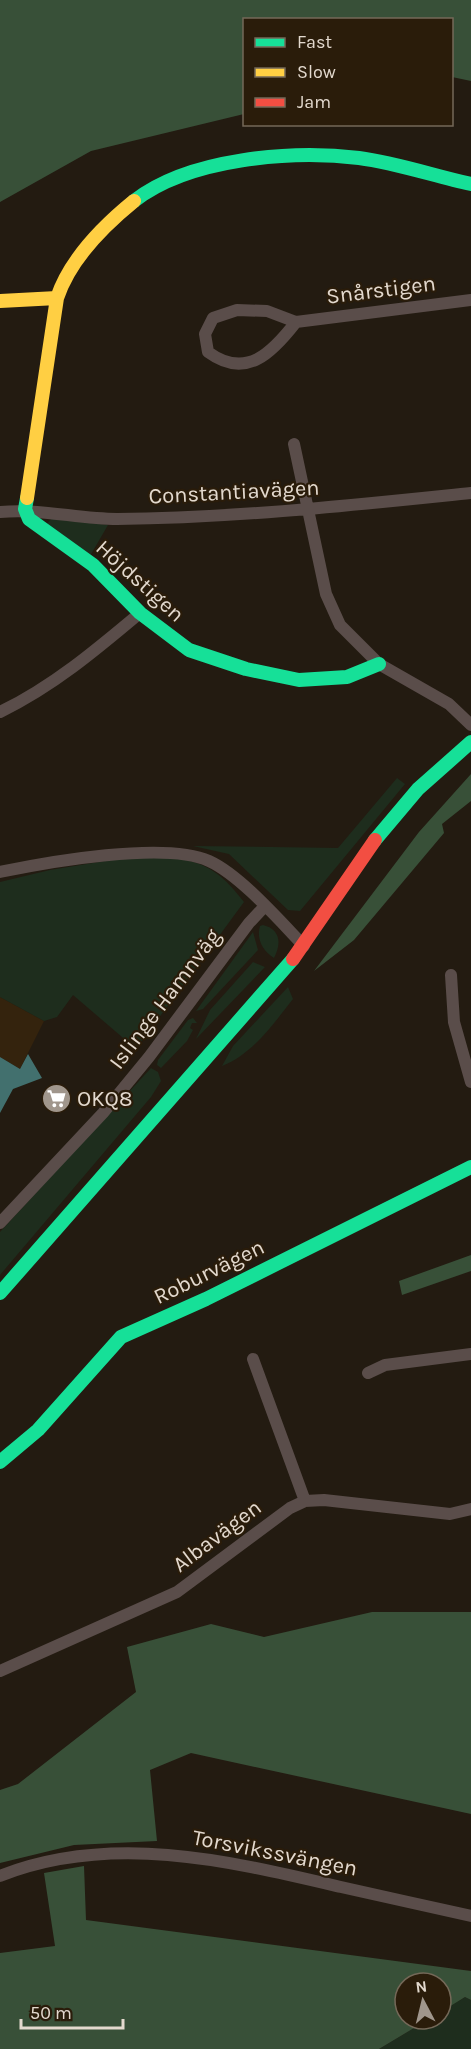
<svg xmlns="http://www.w3.org/2000/svg" width="471" height="2049" viewBox="0 0 471 2049" font-family="Karla,sans-serif">
  <style>
    .built { fill: #34230d }
    .green { fill: #1e2d1d }
    .forest { fill: #385038 }
    .water { fill: #42706e }
    .lines { fill: none; stroke-linecap: round; stroke-linejoin: round }
    .street { stroke: #5a4d4a; stroke-width: 12 }
    .fast { stroke: #16e098; stroke-width: 14 }
    .slow { stroke: #ffcf43; stroke-width: 14 }
    .jam { stroke: #f24e42; stroke-width: 14 }
    .labels { text-anchor: middle; dominant-baseline: central; stroke-width: 4.5; stroke-linejoin: round; paint-order: stroke }
    .street-label { font-size: 22px; fill: #e3d9ce; stroke: #2a1c0a }
    .poi-label { font-size: 22px; fill: #e3d9ce; stroke: #2a1c0a; text-anchor: start }
  </style>
  <rect width="100%" height="100%" fill="#231b11"/>
  <!-- built -->
  <path class="built" d="M0,997L44,1021L20,1069L0,1057Z"/>
  <!-- green -->
  <path class="green" d="M52,518L108,525L90,556L45,526Z
    M397,778L405,784L300,911L288,910L229,854L193,846L338,848Z
    M136,856C188,857 212,859 244,902L136,1049L73,995L57,1017L44,1021L0,997V882L50,870Z
    M263,925C280,929 282,943 274,958C263,951 256,939 260,926Z
    M253,932L258,950L203,1009L196,1011Z
    M253,962L265,967L196,1039L210,1010Z
    M288,987L293,999C274,1023 252,1055 222,1066L233,1046Z
    M193,1018L197,1023H192L190,1028L193,1030L187,1041L161,1068L157,1065L158,1060L188,1020Z
    M151,1068L158,1072L161,1081L151,1097L0,1275V1232Z
    M465,1997L471,2000V2049H379L429,2019H441V2012Z"/>
  <!-- forest -->
  <path class="forest" d="M0,0H471V81L452,77V20H244V114L91,151L0,202Z
    M471,774V801L442,824L444,833L354,940L314,971L419,832Z
    M471,1255V1271L402,1295L399,1281Z
    M372,1612H471V1814L191,1753L150,1770L157,1841L74,1845L0,1863V1790L18,1784L136,1692L127,1647L211,1624L264,1637Z
    M84,1866L86,1920L471,1971V2000L465,1997L441,2012V1983H405V2019H429L379,2049H0V1953L55,1946L44,1873Z"/>
  <!-- water -->
  <path class="water" d="M28,1054L42,1078L13,1089L0,1113V1057L20,1069Z"/>
  <g class="lines">
    <!-- street -->
    <path class="street" d="M237,310L267,311L296,322C272,353 246,380 208,352L205,334L213,318Z
      M296,322L471,300
      M294,444L326,594L340,625L379,664L449,704L471,725
      M0,512C39,508 78,519 117,519C236,518 354,505 471,493
      M0,712C52,687 96,650 140,613
      M0,872C48,862 165,841 209,861C240,875 280,921 304,946
      M451,975L454,1022L471,1082
      M0,1223L103,1113L149,1057L249,923L265,906
      M253,1359L305,1501
      M368,1373L385,1365L471,1354
      M0,1671L177,1592L290,1508L305,1501L324,1500L450,1514L471,1509
      M0,1876C111,1832 230,1861 341,1887C384,1897 428,1906 471,1916"/>
    <!-- fast -->
    <path class="fast" d="M134,201C189,158 292,150 359,158C397,163 434,176 471,184
      M27,498L25,509L29,519L93,565L140,613L189,650L246,669L299,680L347,677L379,664
      M375,840L418,789L471,742
      M0,1293L293,959
      M0,1462L38,1430L121,1337L206,1299L471,1167"/>
    <!-- slow -->
    <path class="slow" d="M0,301L57,298C70,259 102,227 134,201
      M27,498L57,298"/>
    <!-- jam -->
    <path class="jam" d="M293,959L375,840"/>
  </g>
  <!-- icons -->
  <defs>
    <symbol id="supermarket-disc" viewBox="-11 -11 22 22"><circle r="9.5" fill="#a0968c" stroke="#2a1c0a"/><path d="M-6-5.5h2.5l.6 2H6L4.5 2H-2.5L-4.4-4H-6ZM-1.5 3.2a1.3 1.3 0 1 0 .1 0ZM3 3.2a1.3 1.3 0 1 0 .1 0Z" fill="#fff"/></symbol>
  </defs>
  <g fill-rule="evenodd">
    <use href="#supermarket-disc" x="40" y="1082" width="33" height="33"/>
  </g>
  <g class="labels">
    <!-- street labels -->
    <g class="street-label">
      <text transform="translate(381 290) rotate(-7)">Snårstigen</text>
      <text transform="translate(234 492) rotate(-3)">Constantiavägen</text>
      <text transform="translate(140 581) rotate(42)">Höjdstigen</text>
      <text transform="translate(165 999) rotate(-53)">Islinge Hamnväg</text>
      <text transform="translate(209 1272) rotate(-26)">Roburvägen</text>
      <text transform="translate(217 1536) rotate(-37)">Albavägen</text>
      <text transform="translate(275 1853) rotate(11)">Torsvikssvängen</text>
    </g>
    <!-- poi labels -->
    <g class="poi-label">
      <text x="77" y="1099">OKQ8</text>
    </g>
  </g>
  <!-- legend -->
  <rect x="243" y="18" width="210" height="108" fill="#2a1c0a" stroke="#746858" stroke-width="1.5"/>
  <rect x="255" y="38" width="30" height="9" fill="#16e098" stroke="#746858" stroke-width="1.5"/>
  <text x="297" y="48" font-size="18" fill="#e3d9ce">Fast</text>
  <rect x="255" y="68" width="30" height="9" fill="#ffcf43" stroke="#746858" stroke-width="1.5"/>
  <text x="297" y="78" font-size="18" fill="#e3d9ce">Slow</text>
  <rect x="255" y="98" width="30" height="9" fill="#f24e42" stroke="#746858" stroke-width="1.5"/>
  <text x="297" y="108" font-size="18" fill="#e3d9ce">Jam</text>
  <!-- north arrow -->
  <g transform="translate(423 2001) rotate(353)"><circle r="28" fill="#2a1c0a" stroke="#746858" stroke-width="1.5"/>
  <path d="M0-4.5L10 22L0 15L-10 22Z" fill="#a0968c"/>
  <text y="-9" font-size="16" font-weight="bold" text-anchor="middle" fill="#e3d9ce">N</text>
  </g>
  <!-- scale -->
  <path d="M21 2019v9h102v-9" fill="none" stroke="#e3d9ce" stroke-width="3"/>
  <text x="30" y="2019" font-size="18" fill="#e3d9ce" stroke="#2a1c0a" stroke-width="4.5" paint-order="stroke">50 m</text>
</svg>
